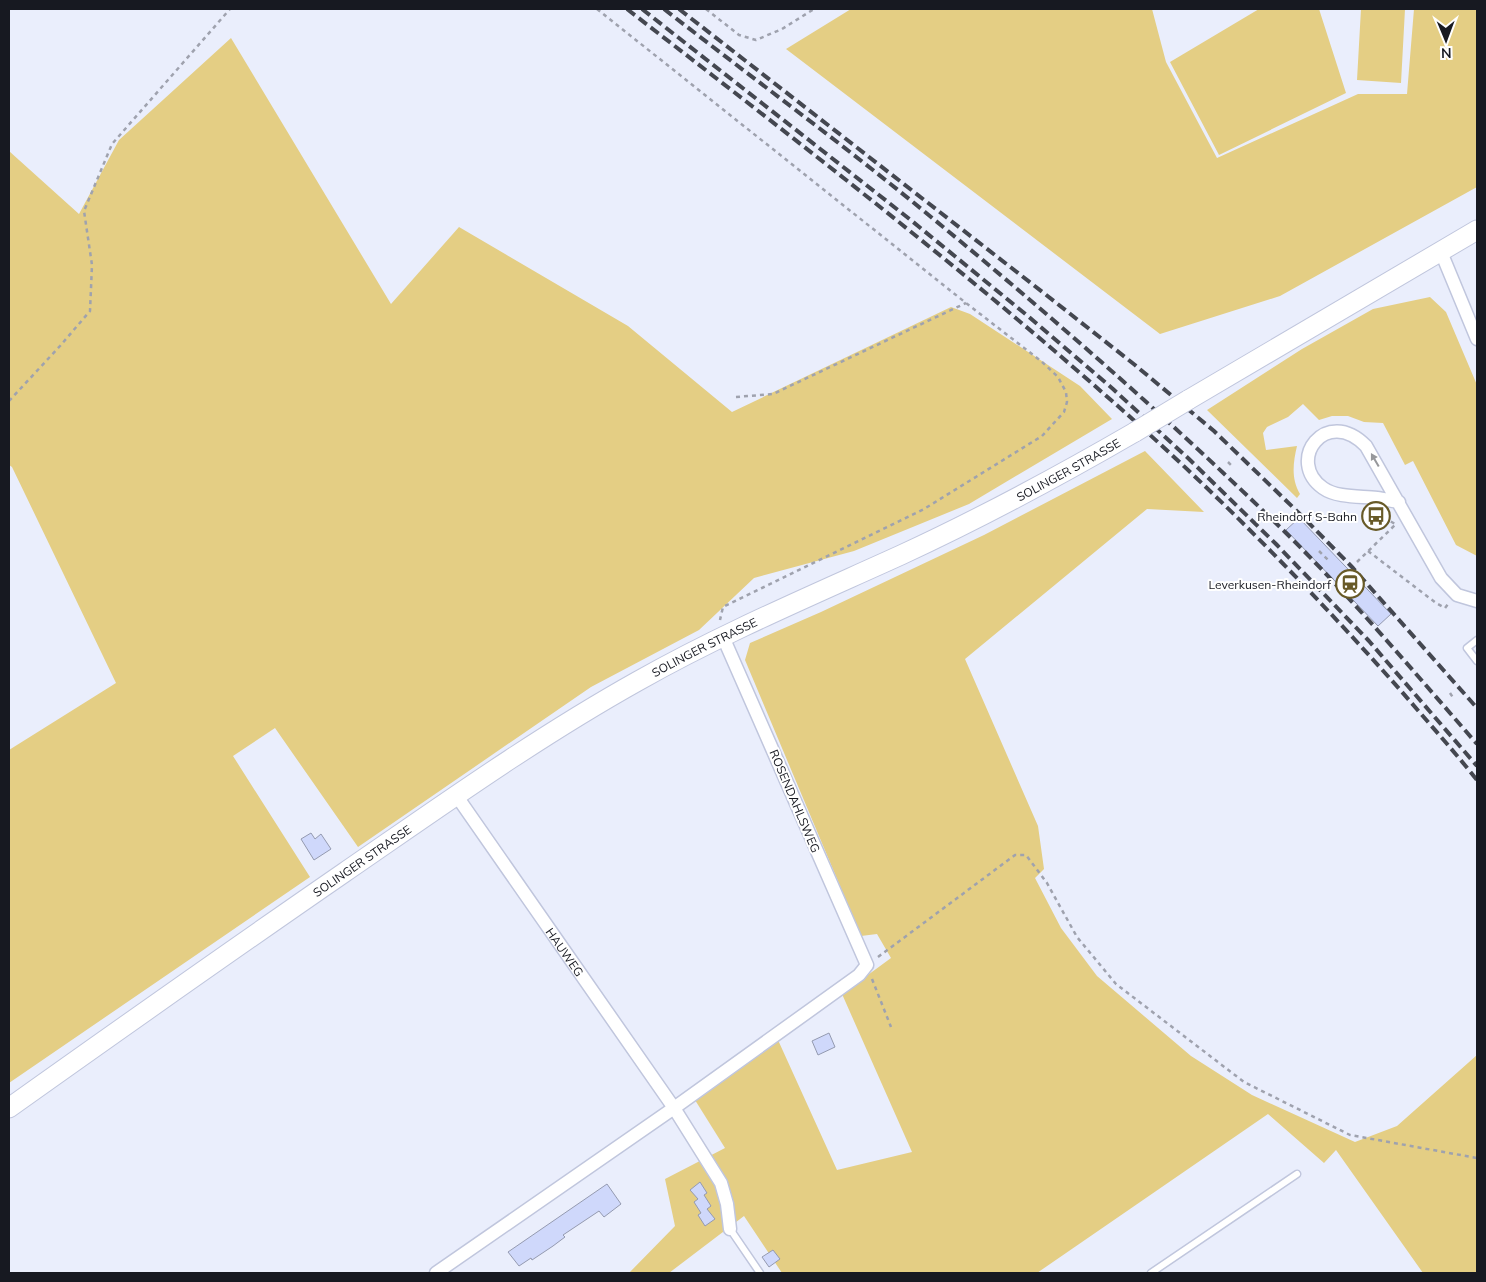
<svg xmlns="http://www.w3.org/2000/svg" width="1486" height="1282" viewBox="0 0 1486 1282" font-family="Mulish,sans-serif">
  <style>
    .green { fill: #e4ce84 }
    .building { fill: #cfd8fb; stroke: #949ab0 }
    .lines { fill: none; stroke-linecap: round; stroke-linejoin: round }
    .lane-casing { stroke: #c0c6dd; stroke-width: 9 }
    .street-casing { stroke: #c0c6dd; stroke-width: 15 }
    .secondary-casing { stroke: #c0c6dd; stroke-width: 21 }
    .path { stroke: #9fa2ae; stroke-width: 2.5; stroke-dasharray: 4 4; stroke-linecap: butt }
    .lane { stroke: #fff; stroke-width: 6 }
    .street { stroke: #fff; stroke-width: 12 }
    .secondary { stroke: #fff; stroke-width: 19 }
    .rail { stroke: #444750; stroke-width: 4; stroke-dasharray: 10 5; stroke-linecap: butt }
    .secondary-bridge-casing { stroke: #c0c6dd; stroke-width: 21; stroke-linecap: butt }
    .secondary-bridge { stroke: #fff; stroke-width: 19 }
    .oneway { fill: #97989b }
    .labels { text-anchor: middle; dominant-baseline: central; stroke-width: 4; stroke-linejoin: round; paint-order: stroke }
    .street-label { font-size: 12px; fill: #171921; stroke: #fff }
    .poi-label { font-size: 12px; fill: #171921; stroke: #fff; text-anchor: end }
  </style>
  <rect width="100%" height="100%" fill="#eaeefc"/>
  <!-- green -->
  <path class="green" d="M851,9H1152L1166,62L1217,158L1358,94H1407L1414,9H1477V187L1280,296L1160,334L786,49Z
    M1259,9H1319L1346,93L1219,155L1170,62Z
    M1361,9H1405L1401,83L1357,80Z
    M231,38L391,304L459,227L628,326L732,412L951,307L970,314L1080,386L1112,419L969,504L854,551L754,578L699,630L591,687L358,847L275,728L233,756L310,877L9,1083V750L116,683L12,467L9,465V151L79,214L119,140Z
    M1430,297L1446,312L1477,385V556L1456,545L1413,461L1405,465L1383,423L1364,422L1348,416H1332L1319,420L1303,404L1288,417L1267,427L1263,433L1266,450L1297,446C1293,463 1291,479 1300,494L1297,498L1207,410L1302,349L1373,309Z
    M1145,451L1204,512L1147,509L965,659L1038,826L1044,869L1035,878L1061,928L1097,976L1191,1056L1252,1095L1355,1142L1397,1126L1477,1055V1273H1423L1336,1150L1324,1163L1268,1114L1037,1273H782L744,1216L669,1273H629L675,1226L665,1179L725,1148L695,1100L778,1040L837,1170L912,1152L842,994L891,958L877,934L861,936L745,660L750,643L821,612L984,535Z"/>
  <!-- building -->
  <path class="building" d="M1299,518L1391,614L1378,626L1286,530Z
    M311,833L315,839L321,834L331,849L314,860L301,839Z
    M829,1033L835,1047L818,1055L812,1041Z
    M700,1182L707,1193L704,1195L711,1206L707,1209L715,1219L705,1226L698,1215L701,1213L694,1202L698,1199L690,1190Z
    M607,1184L621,1204L604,1217L599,1211L563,1235L565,1237L553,1246L532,1260L531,1258L519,1266L508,1252Z
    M773,1250L780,1259L769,1267L762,1257Z"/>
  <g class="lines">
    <defs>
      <path id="lane" d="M1477,640L1467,648L1477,661
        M730,1229L760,1273
        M1151,1273L1297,1174"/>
      <g id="street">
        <path d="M1441,252L1477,339"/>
        <path d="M1399,502C1392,501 1384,499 1377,498C1361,496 1337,498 1323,488C1285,461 1326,405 1366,446L1441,578L1457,595L1477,601"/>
        <path id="s1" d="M456,795L674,1108L721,1183L727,1204L730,1229"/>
        <path d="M436,1273L674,1108L859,975L867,965L723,637"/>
      </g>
      <g id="secondary">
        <path d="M1188,400L1477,230"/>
        <path id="s2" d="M9,1108C120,1029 232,950 345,872C441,806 536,738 638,681C723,633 813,595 901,555C981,518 1059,476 1135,432"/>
      </g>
    </defs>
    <!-- lane casing -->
    <use href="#lane" class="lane-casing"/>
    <!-- street casing -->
    <use href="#street" class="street-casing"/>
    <!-- secondary casing -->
    <use href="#secondary" class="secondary-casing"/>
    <!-- path -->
    <path class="path" d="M597,9L966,303L1041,361L1058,377L1066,392L1067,402L1064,412L1042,436L924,509L723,607L720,620
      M706,9L739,35L756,40L782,29L814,9
      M736,397L773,394L966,303
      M9,401L60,346L90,311L92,265L84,211L112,144L230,9
      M1228,462L1232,466
      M1376,516L1385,518L1395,524
      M1319,551L1328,560
      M1368,551L1436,603L1445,608L1448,604
      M1357,562L1396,524
      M1450,693L1454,699
      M878,957L1015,855H1026L1047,883L1077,937L1116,984L1244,1082L1350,1135L1477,1158
      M872,979L891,1027"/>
    <!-- lane -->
    <use href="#lane" class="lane"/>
    <!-- street -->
    <use href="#street" class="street"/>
    <!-- secondary -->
    <use href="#secondary" class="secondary"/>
    <!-- rail -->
    <path class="rail" d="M627,9C788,134 951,259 1104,394C1210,486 1309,587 1402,692C1427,721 1453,750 1477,780
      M642,9L912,221L1029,317L1113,389L1189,459L1276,544L1369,641L1477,766
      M664,9C751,77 840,142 925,212C1049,314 1169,419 1284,531C1352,598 1414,672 1477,744
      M679,9L1045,294L1135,365L1214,431L1303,517L1353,568L1477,708"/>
    <defs>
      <path id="secondary-bridge" d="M1135,432L1188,400"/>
    </defs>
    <!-- secondary-bridge casing -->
    <use href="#secondary-bridge" class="secondary-bridge-casing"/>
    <!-- secondary-bridge -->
    <use href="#secondary-bridge" class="secondary-bridge"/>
  </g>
  <!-- one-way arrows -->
  <defs><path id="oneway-solid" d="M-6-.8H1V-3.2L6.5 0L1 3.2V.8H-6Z" transform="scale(1.25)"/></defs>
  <use class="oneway" href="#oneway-solid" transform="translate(1375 460) rotate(-120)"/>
  <!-- icons -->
  <defs>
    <symbol id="bus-ring" viewBox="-11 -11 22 22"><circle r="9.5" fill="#fff" stroke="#685a27" stroke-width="1.5"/><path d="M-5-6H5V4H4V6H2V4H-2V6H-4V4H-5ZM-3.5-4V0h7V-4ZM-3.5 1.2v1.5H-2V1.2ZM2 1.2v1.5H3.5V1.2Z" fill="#685a27"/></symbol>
    <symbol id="station-ring" viewBox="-11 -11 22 22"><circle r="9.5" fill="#fff" stroke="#685a27" stroke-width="1.5"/><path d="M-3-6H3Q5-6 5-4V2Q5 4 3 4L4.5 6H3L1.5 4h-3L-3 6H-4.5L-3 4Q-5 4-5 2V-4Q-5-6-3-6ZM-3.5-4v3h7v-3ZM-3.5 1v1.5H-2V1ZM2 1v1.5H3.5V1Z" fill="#685a27"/></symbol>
  </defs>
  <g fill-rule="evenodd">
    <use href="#bus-ring" x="1360" y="500" width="32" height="32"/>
    <use href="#station-ring" x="1334" y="568" width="32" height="32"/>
  </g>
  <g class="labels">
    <!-- street labels -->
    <g class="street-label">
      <text stroke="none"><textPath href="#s2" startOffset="1240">SOLINGER STRASSE</textPath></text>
      <text stroke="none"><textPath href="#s2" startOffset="835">SOLINGER STRASSE</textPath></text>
      <text transform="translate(795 801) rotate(67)">ROSENDAHLSWEG</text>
      <text stroke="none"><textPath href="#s2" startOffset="431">SOLINGER STRASSE</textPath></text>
      <text stroke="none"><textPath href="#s1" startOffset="191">HAUWEG</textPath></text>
    </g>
    <!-- poi labels -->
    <g class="poi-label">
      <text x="1357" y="516">Rheindorf S-Bahn</text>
      <text x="1331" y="584">Leverkusen-Rheindorf</text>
    </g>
  </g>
  <!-- border -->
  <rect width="1486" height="1282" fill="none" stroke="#171921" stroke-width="20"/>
  <!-- north arrow -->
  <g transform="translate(1446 40) rotate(179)" stroke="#ffffff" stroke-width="4" paint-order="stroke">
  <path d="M0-4L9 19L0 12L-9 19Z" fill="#171921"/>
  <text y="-8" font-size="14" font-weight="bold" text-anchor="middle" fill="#171921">N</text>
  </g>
</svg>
